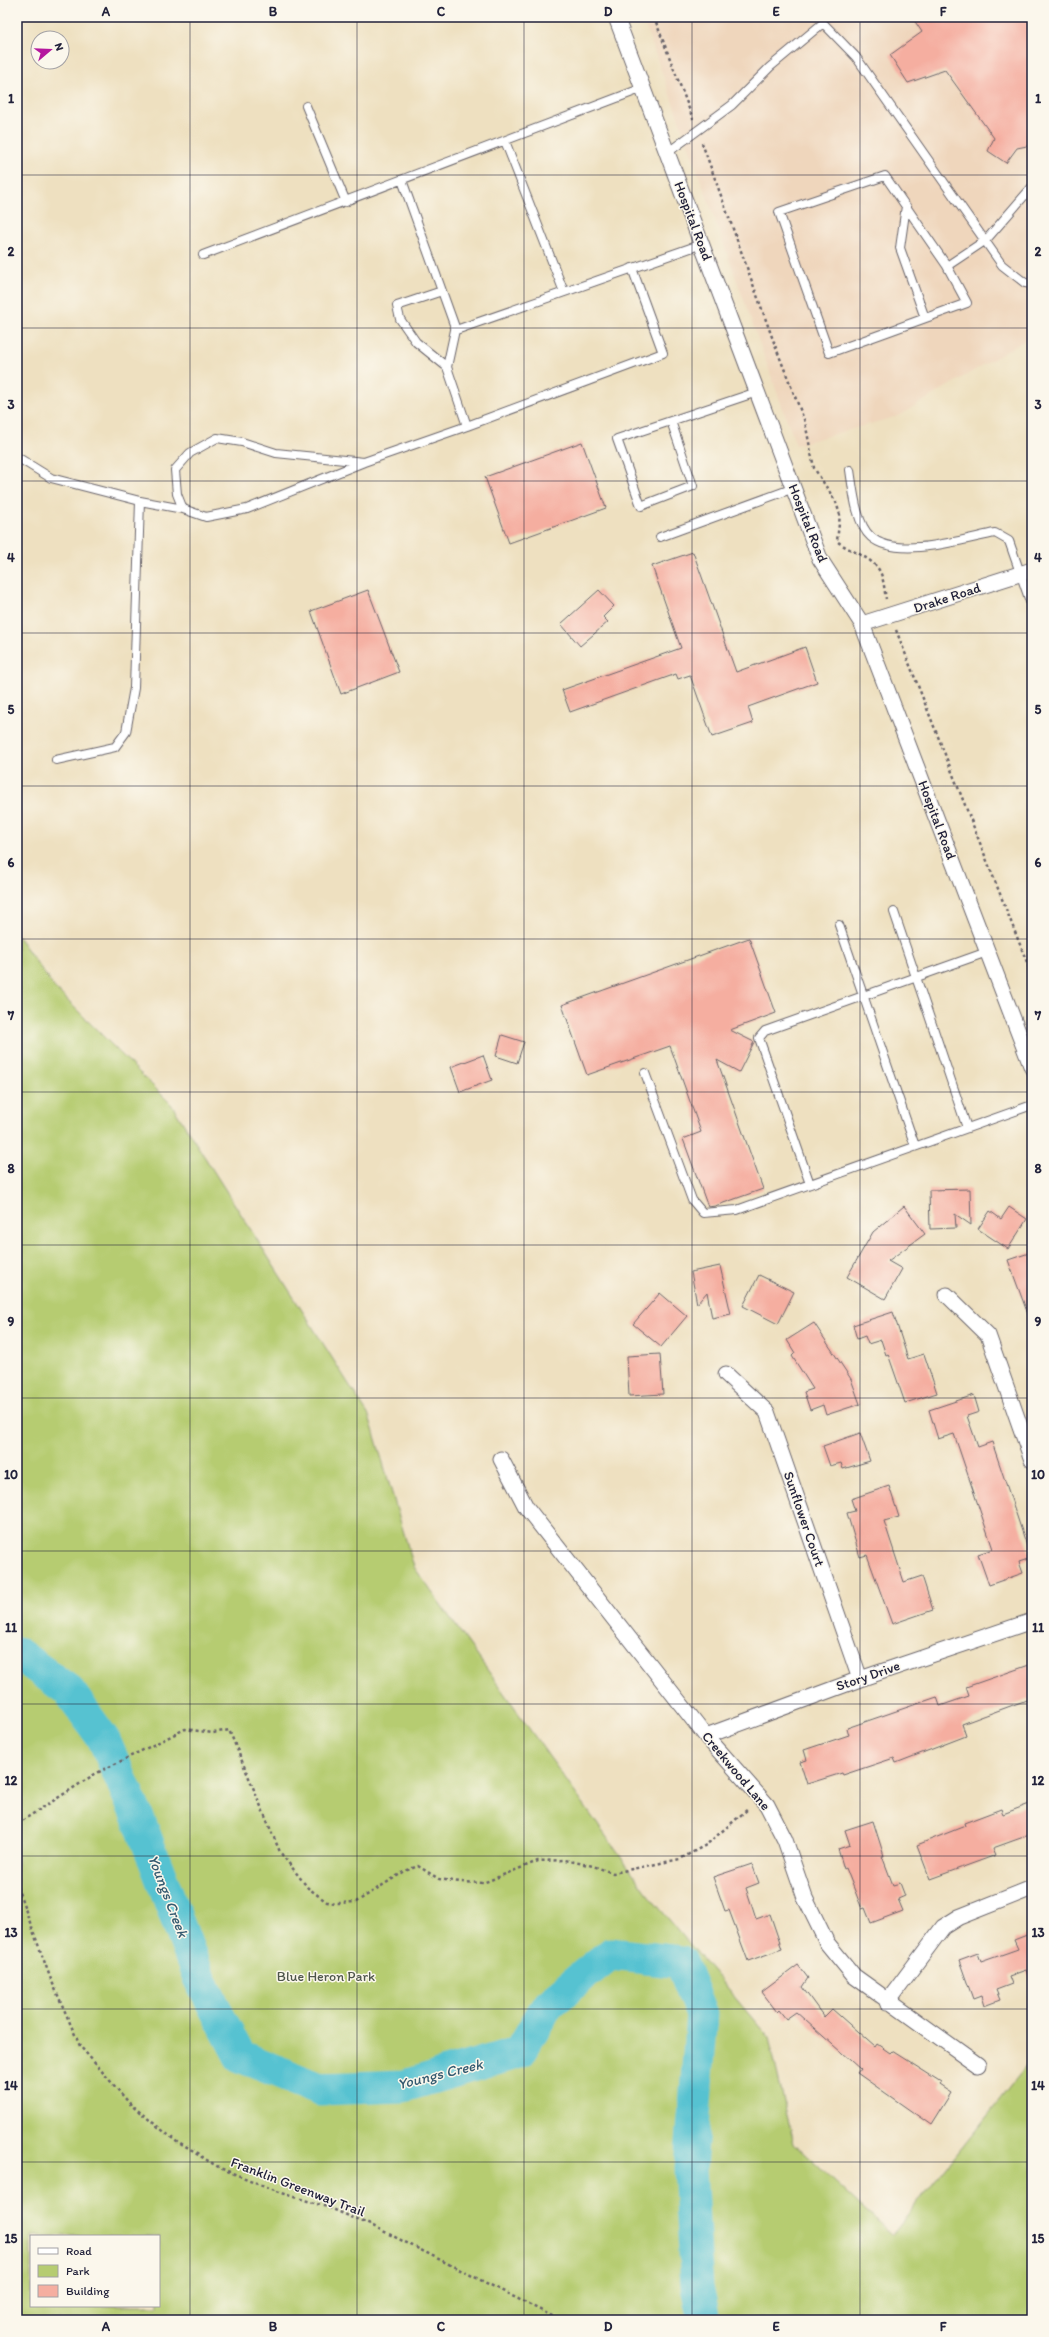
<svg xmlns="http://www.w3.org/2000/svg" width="1049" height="2337" viewBox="0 0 1049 2337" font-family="Itim,sans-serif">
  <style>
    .built { fill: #efd6bc }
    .green { fill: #b6cc71; stroke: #6c7756; fill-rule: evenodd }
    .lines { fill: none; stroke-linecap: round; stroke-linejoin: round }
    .river { stroke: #56c2d1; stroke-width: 33 }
    .building { fill: #f5aea0 }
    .lane-casing { stroke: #69646a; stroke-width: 10 }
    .street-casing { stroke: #69646a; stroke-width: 17 }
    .path { stroke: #69646a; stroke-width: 2.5; stroke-dasharray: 3 3; stroke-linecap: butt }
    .lane { stroke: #fff; stroke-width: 8 }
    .street { stroke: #fff; stroke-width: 15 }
    .grid { fill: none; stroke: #22223b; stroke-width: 1; stroke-opacity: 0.55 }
    .labels { text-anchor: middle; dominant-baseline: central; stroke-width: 3; stroke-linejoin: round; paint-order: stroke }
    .street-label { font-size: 14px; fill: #22223b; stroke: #fbf7ec }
    .park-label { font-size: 14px; fill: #4e554b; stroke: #fbf7ec }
    .water-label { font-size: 15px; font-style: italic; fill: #345a70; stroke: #fbf7ec }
    .neatline { fill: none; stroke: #22223b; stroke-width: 1.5 }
    .grid-label { font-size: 13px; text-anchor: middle; font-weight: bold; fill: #22223b }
  </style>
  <rect width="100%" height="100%" fill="#fbf7ec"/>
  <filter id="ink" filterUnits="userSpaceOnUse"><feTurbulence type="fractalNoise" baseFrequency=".025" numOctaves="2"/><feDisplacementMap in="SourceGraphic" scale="8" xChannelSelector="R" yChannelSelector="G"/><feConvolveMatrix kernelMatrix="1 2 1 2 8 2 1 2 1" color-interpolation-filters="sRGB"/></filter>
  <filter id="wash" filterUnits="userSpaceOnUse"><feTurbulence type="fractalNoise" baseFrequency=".012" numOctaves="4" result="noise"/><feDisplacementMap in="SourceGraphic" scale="16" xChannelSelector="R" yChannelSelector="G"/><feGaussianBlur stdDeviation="0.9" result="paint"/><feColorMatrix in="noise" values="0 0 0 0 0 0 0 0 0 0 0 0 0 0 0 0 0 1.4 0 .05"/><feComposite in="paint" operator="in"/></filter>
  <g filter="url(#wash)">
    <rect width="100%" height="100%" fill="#eee0c0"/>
    <!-- built -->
    <path class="built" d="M642,17H1032V336L898,416L796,445Z"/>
    <!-- green -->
    <path class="green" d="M17,935L54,987L171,1104L369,1416L414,1567L645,1891L769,2038L794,2144L892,2235L1032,2060V2320H17ZM31,2236H159V2306H31Z"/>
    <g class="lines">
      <!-- river -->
      <path class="river" d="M17,1653L69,1691L104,1740L141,1825L199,1978L240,2056L320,2089L404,2086L520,2052L548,2004L610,1954L681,1962L702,2014L690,2168L697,2287L704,2320"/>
    </g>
    <g id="blocks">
      <!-- building -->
      <path class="building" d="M912,17H1032V145L1017,148L1006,163L988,151L994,138L945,70L908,83L890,55L922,32Z
        M582,442L606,508L509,543L485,477Z
        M693,552L736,672L805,647L817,682L748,707L753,723L712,737L690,675L678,679L676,674L570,712L562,690L681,648L652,566Z
        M368,590L399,672L341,694L311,611Z
        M599,590L614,606L603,617L608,622L580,646L561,624Z
        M749,938L776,1013L730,1030L754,1042L739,1072L717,1060L763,1189L715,1206L708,1207L683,1139L701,1132L670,1046L587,1075L562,1005Z
        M502,1035L524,1042L517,1063L496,1056Z
        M483,1055L492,1080L460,1092L451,1067Z
        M970,1189L971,1225L955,1214L956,1228L930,1229L929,1190Z
        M904,1206L925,1234L888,1261L902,1269L885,1299L847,1277L873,1232Z
        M1009,1207L1027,1219L1008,1249L978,1229L990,1211L1001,1219Z
        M1032,1252V1320H1030L1008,1260Z
        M720,1266L731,1314L712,1318L707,1292L697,1304L691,1272Z
        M759,1275L794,1292L778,1324L743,1306Z
        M660,1293L687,1316L661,1347L633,1324Z
        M893,1312L908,1359L924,1354L937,1393L905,1403L888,1354L886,1355L881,1340L868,1344L865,1336L857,1339L853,1325Z
        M814,1323L851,1379L860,1404L826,1415L823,1405L810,1410L804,1392L813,1389L792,1356L795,1353L787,1340Z
        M660,1354L663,1394L629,1396L627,1356Z
        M974,1395L979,1412L967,1416L978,1447L992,1442L1031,1558L1019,1562L1023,1573L989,1585L978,1554L993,1549L954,1434L938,1439L929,1410Z
        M860,1433L870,1461L843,1469L841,1463L830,1466L823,1446Z
        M889,1486L899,1517L884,1521L904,1582L922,1576L933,1610L892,1624L867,1555L860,1557L847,1513L855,1511L851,1499Z
        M1032,1664V1698L962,1724L966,1736L896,1763L894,1758L843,1775L842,1773L807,1784L800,1762L807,1760L804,1750L849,1735L847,1728L937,1697L940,1706L969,1696L966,1687Z
        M1032,1803V1834L993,1848L996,1855L930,1879L917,1845L965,1826L964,1823L1001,1809L1003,1814Z
        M873,1821L884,1856H882L893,1885L900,1883L905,1896L898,1899L903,1911L871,1923L865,1908L862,1909L846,1868L844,1869L838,1849L850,1845L845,1830Z
        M752,1864L759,1883L746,1888L756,1919L770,1914L782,1949L748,1961L729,1910L725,1911L713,1877Z
        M1032,1933V1982L1026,1970L1009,1976L1012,1984L996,1990L1000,2000L984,2006L981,1996L973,1999L959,1960L978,1953L981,1962L1018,1949L1014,1940Z
        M798,1965L808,1978L802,1987L824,2017L832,2009L875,2047L877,2044L890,2053L892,2051L941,2082L939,2085L951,2093L931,2125L857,2073L860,2069L796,2012L786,2019L779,2010L777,2012L762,1992Z"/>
    </g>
  </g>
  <g filter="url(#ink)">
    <use href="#blocks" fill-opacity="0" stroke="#69646a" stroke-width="1"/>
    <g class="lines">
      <defs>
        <path id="lane" d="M306,106L346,202
          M505,141L564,292
          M667,153L732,105L770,67L823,23L856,57L1002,265L1025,283L1032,284
          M402,180L456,330L702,244
          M906,206L900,248L925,318
          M203,255L643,88
          M947,266L885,176L779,212L829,353L967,303L947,266L986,240L1032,187
          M447,367L455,330
          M671,421L693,486L641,506L617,439L757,392
          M467,426L663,353L632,268
          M17,457L51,478L140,501L183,509
          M364,462L247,509L206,517L183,509L177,494L175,470L190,453L217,438L242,442L276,453L364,462L467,426L447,367L416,342L400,319L397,306L442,291
          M850,470C853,489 856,524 871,537C897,560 964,539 995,533L1009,541L1032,607
          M660,537L794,488
          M56,760L115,747L126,732L134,688L140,501
          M894,912L967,1128
          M839,925L915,1146
          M645,1073L692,1200L703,1213L737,1210L1032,1105
          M810,1184L759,1038L765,1031L987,952"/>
        <path id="street" d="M616,17L820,559L862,624L1032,1068
          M862,624L1032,570
          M947,1295L988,1335L1032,1460
          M726,1374L767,1412L860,1679
          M501,1459L526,1507L706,1736L767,1805L785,1840L805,1898L827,1943L854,1976L978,2065
          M706,1736L860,1679L1032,1621
          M887,2002L943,1927L959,1917L1032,1888"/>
      </defs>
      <!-- lane casing -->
      <use href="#lane" class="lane-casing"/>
      <!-- street casing -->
      <use href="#street" class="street-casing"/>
      <!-- path -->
      <path class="path" d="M654,17L693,119
        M702,143L776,348L805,422L814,468L836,502L840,515L837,541C849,551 866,555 876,566C884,574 884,589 886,599
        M896,630L1032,975
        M17,1824L95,1774L185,1729L213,1733L229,1730L280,1852L308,1888L327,1902L339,1903L356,1902L405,1871L418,1866L439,1879L460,1882L483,1883L538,1861L565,1860L593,1866L613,1873L680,1859L706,1845L748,1809
        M17,1837V1850
        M17,1887L50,1977L80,2046L131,2105L177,2142L220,2168L282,2193L330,2208L375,2227L560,2320"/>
      <!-- lane -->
      <use href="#lane" class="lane"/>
      <!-- street -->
      <use href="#street" class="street"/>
    </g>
  </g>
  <!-- grid -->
  <path class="grid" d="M190,17V2320M357,17V2320M524,17V2320M692,17V2320M860,17V2320M17,175H1032M17,328H1032M17,481H1032M17,633H1032M17,786H1032M17,939H1032M17,1092H1032M17,1245H1032M17,1398H1032M17,1551H1032M17,1704H1032M17,1856H1032M17,2009H1032M17,2162H1032"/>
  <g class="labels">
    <!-- street labels -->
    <g class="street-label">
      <text transform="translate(693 221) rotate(69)">Hospital Road</text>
      <text transform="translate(808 523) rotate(68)">Hospital Road</text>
      <text transform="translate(947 598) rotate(-18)">Drake Road</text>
      <text transform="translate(937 820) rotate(69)">Hospital Road</text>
      <text transform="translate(804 1519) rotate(71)">Sunflower Court</text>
      <text transform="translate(868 1676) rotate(-19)">Story Drive</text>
      <text transform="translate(736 1771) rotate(50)">Creekwood Lane</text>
      <text transform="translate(298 2187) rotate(21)">Franklin Greenway Trail</text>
    </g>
    <!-- park labels -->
    <g class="park-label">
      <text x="326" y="1976">Blue Heron Park</text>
    </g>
    <!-- water labels -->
    <g class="water-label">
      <text transform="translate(168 1896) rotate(69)">Youngs Creek</text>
      <text transform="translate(440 2074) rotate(-14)">Youngs Creek</text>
    </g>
  </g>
  <!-- margin -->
  <rect width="1049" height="2337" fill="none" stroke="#fbf7ec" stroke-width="44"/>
  <!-- legend -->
  <rect x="30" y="2235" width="130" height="72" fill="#fbf7ec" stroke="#a4a2a5"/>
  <rect x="38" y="2248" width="20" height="6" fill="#ffffff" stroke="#a4a2a5"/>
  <text x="66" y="2255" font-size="12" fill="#22223b">Road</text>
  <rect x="38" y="2265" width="20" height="12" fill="#b6cc71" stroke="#a4a2a5"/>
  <text x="66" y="2275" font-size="12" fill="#22223b">Park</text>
  <rect x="38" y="2285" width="20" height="12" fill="#f5aea0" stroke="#a4a2a5"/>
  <text x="66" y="2295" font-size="12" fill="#22223b">Building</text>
  <!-- north arrow -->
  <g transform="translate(50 50) rotate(71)"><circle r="19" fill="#fbf7ec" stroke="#a4a2a5"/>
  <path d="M0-3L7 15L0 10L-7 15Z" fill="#b5179e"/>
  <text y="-6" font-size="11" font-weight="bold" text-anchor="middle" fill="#22223b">N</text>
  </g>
  <rect x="22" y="22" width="1005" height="2293" class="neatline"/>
  <g class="grid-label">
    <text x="106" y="16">A</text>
    <text x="273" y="16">B</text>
    <text x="441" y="16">C</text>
    <text x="608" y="16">D</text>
    <text x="776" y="16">E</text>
    <text x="943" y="16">F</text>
    <text x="11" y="103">1</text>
    <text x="1038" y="103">1</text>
    <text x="11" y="256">2</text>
    <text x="1038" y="256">2</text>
    <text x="11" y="409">3</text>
    <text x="1038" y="409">3</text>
    <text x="11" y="562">4</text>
    <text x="1038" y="562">4</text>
    <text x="11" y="714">5</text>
    <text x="1038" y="714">5</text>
    <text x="11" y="867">6</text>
    <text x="1038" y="867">6</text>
    <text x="11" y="1020">7</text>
    <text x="1038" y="1020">7</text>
    <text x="11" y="1173">8</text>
    <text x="1038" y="1173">8</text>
    <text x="11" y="1326">9</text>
    <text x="1038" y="1326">9</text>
    <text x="11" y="1479">10</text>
    <text x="1038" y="1479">10</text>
    <text x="11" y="1632">11</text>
    <text x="1038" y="1632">11</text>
    <text x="11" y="1785">12</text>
    <text x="1038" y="1785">12</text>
    <text x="11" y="1937">13</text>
    <text x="1038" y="1937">13</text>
    <text x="11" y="2090">14</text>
    <text x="1038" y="2090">14</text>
    <text x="11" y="2243">15</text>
    <text x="1038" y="2243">15</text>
    <text x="106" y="2331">A</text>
    <text x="273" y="2331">B</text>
    <text x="441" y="2331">C</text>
    <text x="608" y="2331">D</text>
    <text x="776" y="2331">E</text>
    <text x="943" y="2331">F</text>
  </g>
</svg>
